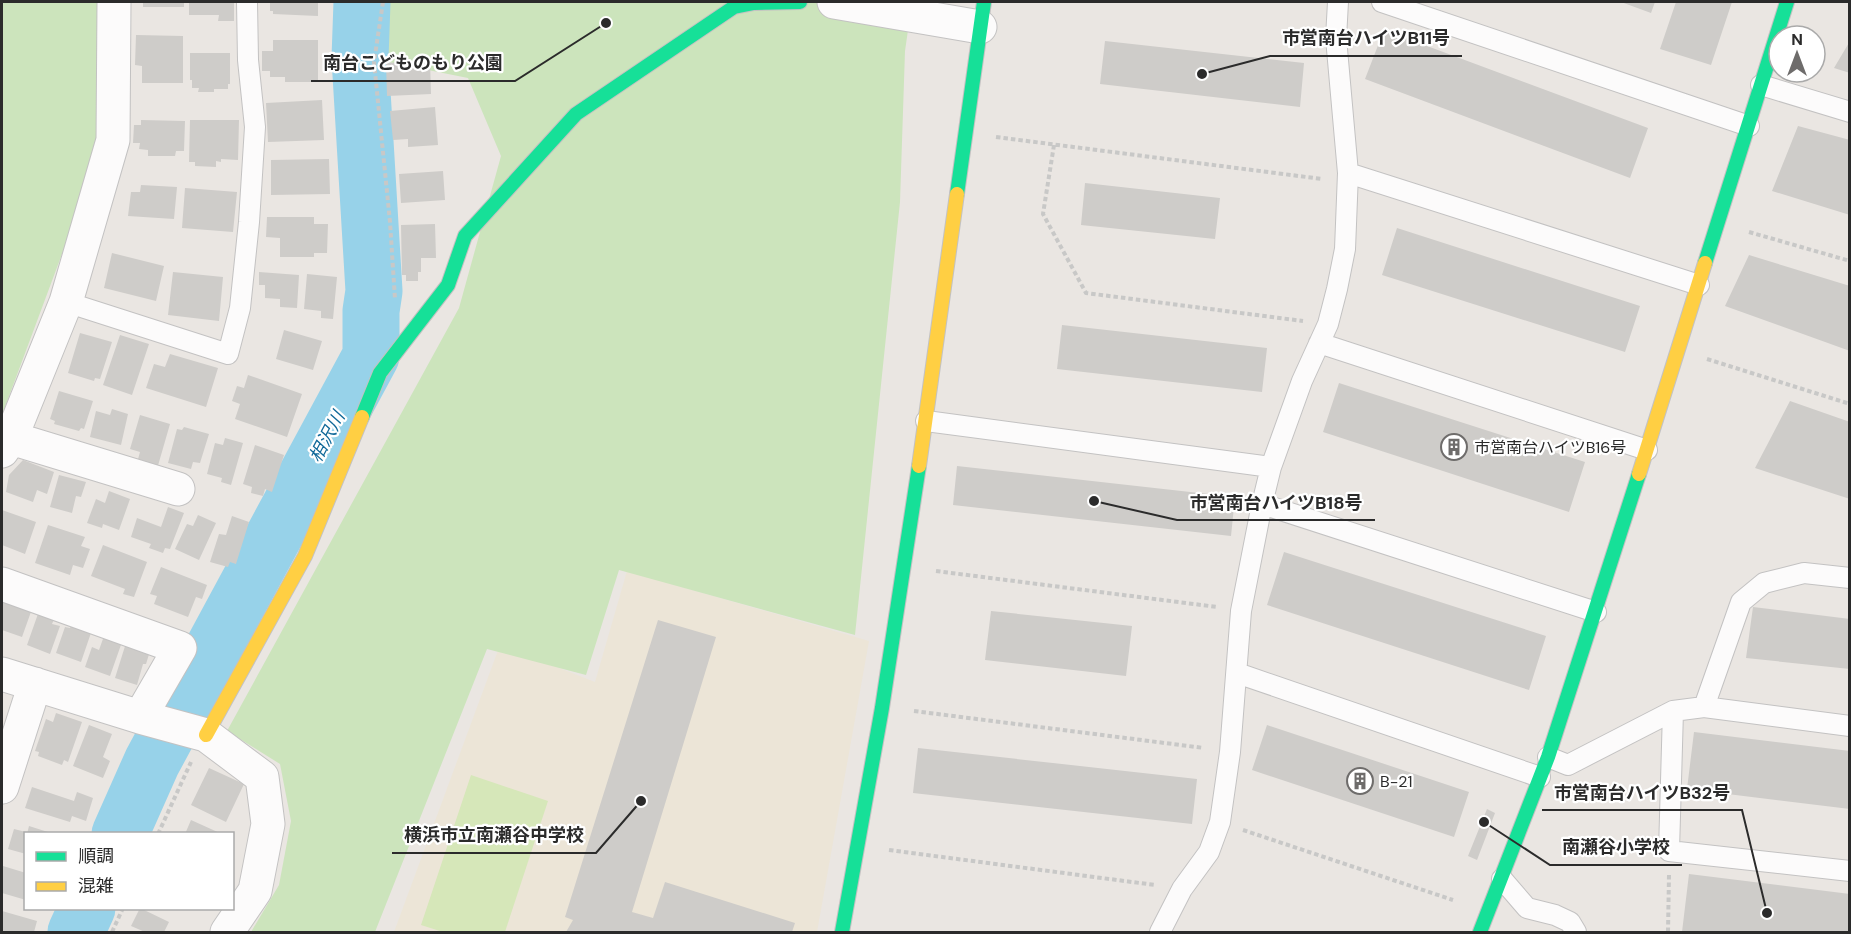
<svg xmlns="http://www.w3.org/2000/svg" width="1851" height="934" viewBox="0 0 1851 934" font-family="'DM Sans','Noto Sans JP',sans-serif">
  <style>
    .education { fill: #ece5d7 }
    .green { fill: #cce4bc }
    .pitch { fill: #d6e7b9 }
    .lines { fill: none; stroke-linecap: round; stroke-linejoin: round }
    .river { stroke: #97d2e9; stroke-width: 57 }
    .building { fill: #ceccc9 }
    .lane-casing { stroke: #c3c2c2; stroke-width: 22 }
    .street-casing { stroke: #c3c2c2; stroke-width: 35 }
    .fast-casing { stroke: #c3c2c2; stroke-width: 16 }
    .slow-casing { stroke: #c3c2c2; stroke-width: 16 }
    .path { stroke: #c8c8c7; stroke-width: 4; stroke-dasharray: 4.5 3; stroke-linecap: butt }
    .lane { stroke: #fcfbfb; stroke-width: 20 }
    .street { stroke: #fcfbfb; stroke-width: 33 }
    .fast { stroke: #16e098; stroke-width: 14 }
    .slow { stroke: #ffcf43; stroke-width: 14 }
    .labels { text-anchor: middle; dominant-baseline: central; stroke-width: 4.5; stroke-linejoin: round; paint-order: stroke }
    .poi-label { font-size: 16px; fill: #2b2b2b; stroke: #fff; text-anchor: start }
    .water-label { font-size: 18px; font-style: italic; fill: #116999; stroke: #fff }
    .leader { fill: none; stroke: #2b2b2b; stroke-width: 2 }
    .callout-dot { fill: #2b2b2b; stroke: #fff; stroke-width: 2 }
    .callout-label { font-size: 18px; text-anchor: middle; font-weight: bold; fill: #2b2b2b; stroke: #fff; stroke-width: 4.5; stroke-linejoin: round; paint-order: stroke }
  </style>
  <rect width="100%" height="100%" fill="#eae6e2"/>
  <!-- education -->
  <path class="education" d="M627,571L869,641L817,932H394L500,645L595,682Z"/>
  <!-- green -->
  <path class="green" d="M2,2H99L100,152L2,415Z
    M358,2H912L905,51L900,202L855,635L619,570L586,675L487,649L375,932H251L279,885L291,821L280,764L227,731L459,308L501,156L468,78L348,54Z"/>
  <!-- pitch -->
  <path class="pitch" d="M471,775L548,801L505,932H443L421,925Z"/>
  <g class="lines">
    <!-- river -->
    <path class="river" d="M120,834L152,762L371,356V311L374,291L360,58L362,2
      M76,932L87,908"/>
  </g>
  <!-- building -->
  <path class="building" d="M143,2H184V7H143Z
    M189,2H234V21H218L219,15H189Z
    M270,2H318V16L273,14V11H270Z
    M1621,2H1655L1651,13Z
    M1676,2H1732L1711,65L1660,49Z
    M1384,30L1648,128L1630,178L1365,79Z
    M136,35L183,36V83H142V66L135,65Z
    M273,40H318V82H285V77H270V71H262V51H273Z
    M1105,41L1304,63L1300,107L1100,84Z
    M1850,41V73L1834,68Z
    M190,53H230V84H228V89H214V92H198L199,88H192V80H190Z
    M430,61L431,94L387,96L386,63Z
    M322,100L324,140L268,142L266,103Z
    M435,107L438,145L408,147V139L393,140L390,111Z
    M141,120L185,121L184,151H176L175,156H148V150L139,149L140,143H133L134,125H141Z
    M190,120H239L238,160L221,159V162L216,161V167L195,166V162H189Z
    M1798,126L1850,140V215L1772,191Z
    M329,159L330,194L271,195V160Z
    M443,171L445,200L401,203L399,174Z
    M1085,183L1220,198L1215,239L1081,225Z
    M141,185L177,187L174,219L128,216L131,192H140Z
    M185,188L237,192L233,232L182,228Z
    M267,217H314V224H328L327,253H314V257H280V238L266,237Z
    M435,224L436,258H421V272H418V281H406V275H402L401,225Z
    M1397,228L1640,306L1625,352L1382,275Z
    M112,253L164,266L156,301L104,288Z
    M1749,255L1850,286V351L1725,306Z
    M173,272L223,277L219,321L168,315Z
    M259,272L299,275L297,308L280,307V299L265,298V285H259Z
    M307,274L337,277L333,319L321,318V311L304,309Z
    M1062,325L1267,348L1262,392L1057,369Z
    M284,330L322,341L313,370L276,359Z
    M80,333L112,342L100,379L95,378L94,381L68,373Z
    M120,335L149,344L132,395L103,385Z
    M170,354L218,368L206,407L146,388L154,364L165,367Z
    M248,375L302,394L287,437L235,419L240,404L232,401L237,386L244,388Z
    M1339,383L1585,462L1569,512L1323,432Z
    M59,391L93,401L84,429L81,428L79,431L54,424L55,421L50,419Z
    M1790,401L1850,422V499L1755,468Z
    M112,409L128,414L121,445L90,437L96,411L110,415Z
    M140,415L170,424L157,469L137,463L140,452L130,449Z
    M184,427L209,434L200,463L193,462L191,469L168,463L177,429L182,430Z
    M225,438L243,443L231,485L221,482L222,478L207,474L215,443L223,445Z
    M255,445L284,455L272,492L265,489L263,496L251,493L252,487L243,484Z
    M23,460L54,472L47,494L37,490L33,502L6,492L9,475Z
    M957,466L1235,497L1231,536L953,505Z
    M59,475L86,482L81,497L76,496L72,513L50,507Z
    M109,491L130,499L119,530L103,524L102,528L87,523L96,499L105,503Z
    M168,507L184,513L170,549L165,548L163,553L149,548L151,544L131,537L137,518L161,527Z
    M2,510L36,522L25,554L2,545Z
    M198,515L216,523L199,560L175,549L187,524L193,526Z
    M232,516L249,522L236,564L230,562L228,567L210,562L219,534L226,535Z
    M48,525L85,537L81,546L90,549L83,568L73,565L70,575L35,563Z
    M103,545L147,562L134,597L123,594L125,589L91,576Z
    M1284,552L1546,636L1529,690L1267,605Z
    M161,567L207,585L202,599L196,597L188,617L154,604L157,596L150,594Z
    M2,598L32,609L22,637L2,630Z
    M1753,607L1850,619V669L1746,658Z
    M39,611L55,617L52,624L60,626L50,654L27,645Z
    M991,611L1132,626L1126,676L985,660Z
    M658,620L716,637L632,912L653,918L665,882L795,923L792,932H566L573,920L565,917Z
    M73,621L93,627L81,662L56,653L65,627L70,628Z
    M104,636L122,642L110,676L85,667L92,647L99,650Z
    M126,643L150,651L146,664H143L137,685L115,678Z
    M56,713L82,722L68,762L64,760L62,765L38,756L39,752L35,751L46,719L53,722Z
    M89,725L112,734L103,757L110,761L103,778L73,766Z
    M1267,725L1469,792L1454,837L1252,770Z
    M1694,732L1850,751V809L1687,789Z
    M918,748L1197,779L1192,824L913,793Z
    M209,768L244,784L226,822L191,805Z
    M32,787L74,801L77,792L93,798L86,821L72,816L70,822L25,808Z
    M1487,809L1495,813L1477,860L1468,856Z
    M191,820L222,834H185Z
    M29,826L51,833V834H27Z
    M14,829L26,832V854L8,849Z
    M3,866L26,873V900L2,893Z
    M1689,874L1850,894V932H1682Z
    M140,908L169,922L164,932H145L131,926Z
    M2,911L37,921L34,932H2Z"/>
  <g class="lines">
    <defs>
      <path id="lane" d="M1382,2L1749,126
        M1761,85L1850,112
        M1348,173L1699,285
        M66,302L228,354L240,308L249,222L255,127L248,60L247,2
        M1319,343L1647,450
        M926,421L1271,467
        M1262,504L1596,612
        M1237,673L1540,777
        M1704,707L1741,602L1764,583L1804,573L1850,578
        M1673,711L1669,851L1850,871
        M1548,757L1568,765L1673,711L1704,707L1850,726
        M1502,879L1527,908L1555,915L1570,922L1576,932
        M1160,932L1182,889L1209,852L1220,822L1230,752L1241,611L1262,504L1271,467L1302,381L1328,324L1337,289L1345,249L1348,173L1336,38L1338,2"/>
      <path id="street" d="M834,2L980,27
        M11,438L178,489
        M2,451L11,438L66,302L113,140L114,2
        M2,584L180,648L140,717
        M2,674L140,717L206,735L262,777L268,824L255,891L227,932
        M2,787L35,684"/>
      <path id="fast" d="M957,194L984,2
        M1705,263L1787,2
        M362,417L380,373L448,285L465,236L576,114L734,7L754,3L800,2
        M842,932L882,708L919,466
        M1480,932L1548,757L1639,474"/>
      <path id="slow" d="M919,466L957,194
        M1639,474L1705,263
        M206,735L305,556L362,417"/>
    </defs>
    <!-- lane casing -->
    <use href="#lane" class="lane-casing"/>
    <!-- street casing -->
    <use href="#street" class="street-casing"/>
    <!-- fast casing -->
    <use href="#fast" class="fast-casing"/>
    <!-- slow casing -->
    <use href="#slow" class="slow-casing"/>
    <!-- path -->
    <path class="path" d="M383,2L374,62L390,222L395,299
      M996,137L1322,179
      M1054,145L1043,214L1086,293L1303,321
      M1749,232L1850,261
      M1707,359L1850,404
      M936,571L1217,607
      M914,711L1204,748
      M1243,830L1453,900
      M158,834L191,762
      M889,850L1155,885
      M112,932L123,908
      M1668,932L1669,875"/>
    <!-- lane -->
    <use href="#lane" class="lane"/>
    <!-- street -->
    <use href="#street" class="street"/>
    <!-- fast -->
    <use href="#fast" class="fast"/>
    <!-- slow -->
    <use href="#slow" class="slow"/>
  </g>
  <!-- icons -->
  <defs>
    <symbol id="building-ring" viewBox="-11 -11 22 22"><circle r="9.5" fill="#fff" stroke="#6e6c6b" stroke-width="1.5"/><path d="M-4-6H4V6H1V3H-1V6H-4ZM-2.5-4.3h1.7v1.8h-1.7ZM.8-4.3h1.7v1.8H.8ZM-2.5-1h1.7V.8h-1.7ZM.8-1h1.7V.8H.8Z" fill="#6e6c6b"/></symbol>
  </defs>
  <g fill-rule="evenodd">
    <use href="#building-ring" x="1439" y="432" width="30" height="30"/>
    <use href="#building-ring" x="1345" y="766" width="30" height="30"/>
  </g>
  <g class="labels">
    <!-- poi labels -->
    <g class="poi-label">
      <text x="1474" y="447">市営南台ハイツB16号</text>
      <text x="1380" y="781">B-21</text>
    </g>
    <!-- water labels -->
    <g class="water-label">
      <text transform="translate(327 437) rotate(-62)">相沢川</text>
    </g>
  </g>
  <!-- callouts -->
  <path class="leader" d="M1202 74L1270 56H1462M606 23L515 81H311M1094 501L1177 520H1375M1767 913L1742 810H1542M641 801L596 853H392M1484 822L1550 865H1682"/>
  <g class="callout-dot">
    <circle cx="1202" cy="74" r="6"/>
    <circle cx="606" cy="23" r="6"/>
    <circle cx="1094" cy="501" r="6"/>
    <circle cx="1767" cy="913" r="6"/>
    <circle cx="641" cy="801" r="6"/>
    <circle cx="1484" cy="822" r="6"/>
  </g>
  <g class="callout-label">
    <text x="1366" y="44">市営南台ハイツB11号</text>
    <text x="413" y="69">南台こどものもり公園</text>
    <text x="1276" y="509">市営南台ハイツB18号</text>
    <text x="1642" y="799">市営南台ハイツB32号</text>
    <text x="494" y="841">横浜市立南瀬谷中学校</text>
    <text x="1616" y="853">南瀬谷小学校</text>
  </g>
  <!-- border -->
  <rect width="1851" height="934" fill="none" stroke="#2b2b2b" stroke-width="6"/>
  <!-- legend -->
  <rect x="24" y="832" width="210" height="78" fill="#ffffff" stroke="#aaaaaa" stroke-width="1.5"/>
  <rect x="36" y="852" width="30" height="9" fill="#16e098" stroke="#aaaaaa" stroke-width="1.5"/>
  <text x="78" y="862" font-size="18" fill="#2b2b2b">順調</text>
  <rect x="36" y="882" width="30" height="9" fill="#ffcf43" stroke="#aaaaaa" stroke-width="1.5"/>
  <text x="78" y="892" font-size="18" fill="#2b2b2b">混雑</text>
  <!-- north arrow -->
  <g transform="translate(1797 54)"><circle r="28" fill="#ffffff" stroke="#aaaaaa" stroke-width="1.5"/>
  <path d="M0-4.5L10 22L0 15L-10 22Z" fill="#6e6c6b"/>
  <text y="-9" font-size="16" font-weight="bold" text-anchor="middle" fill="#2b2b2b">N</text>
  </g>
</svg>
